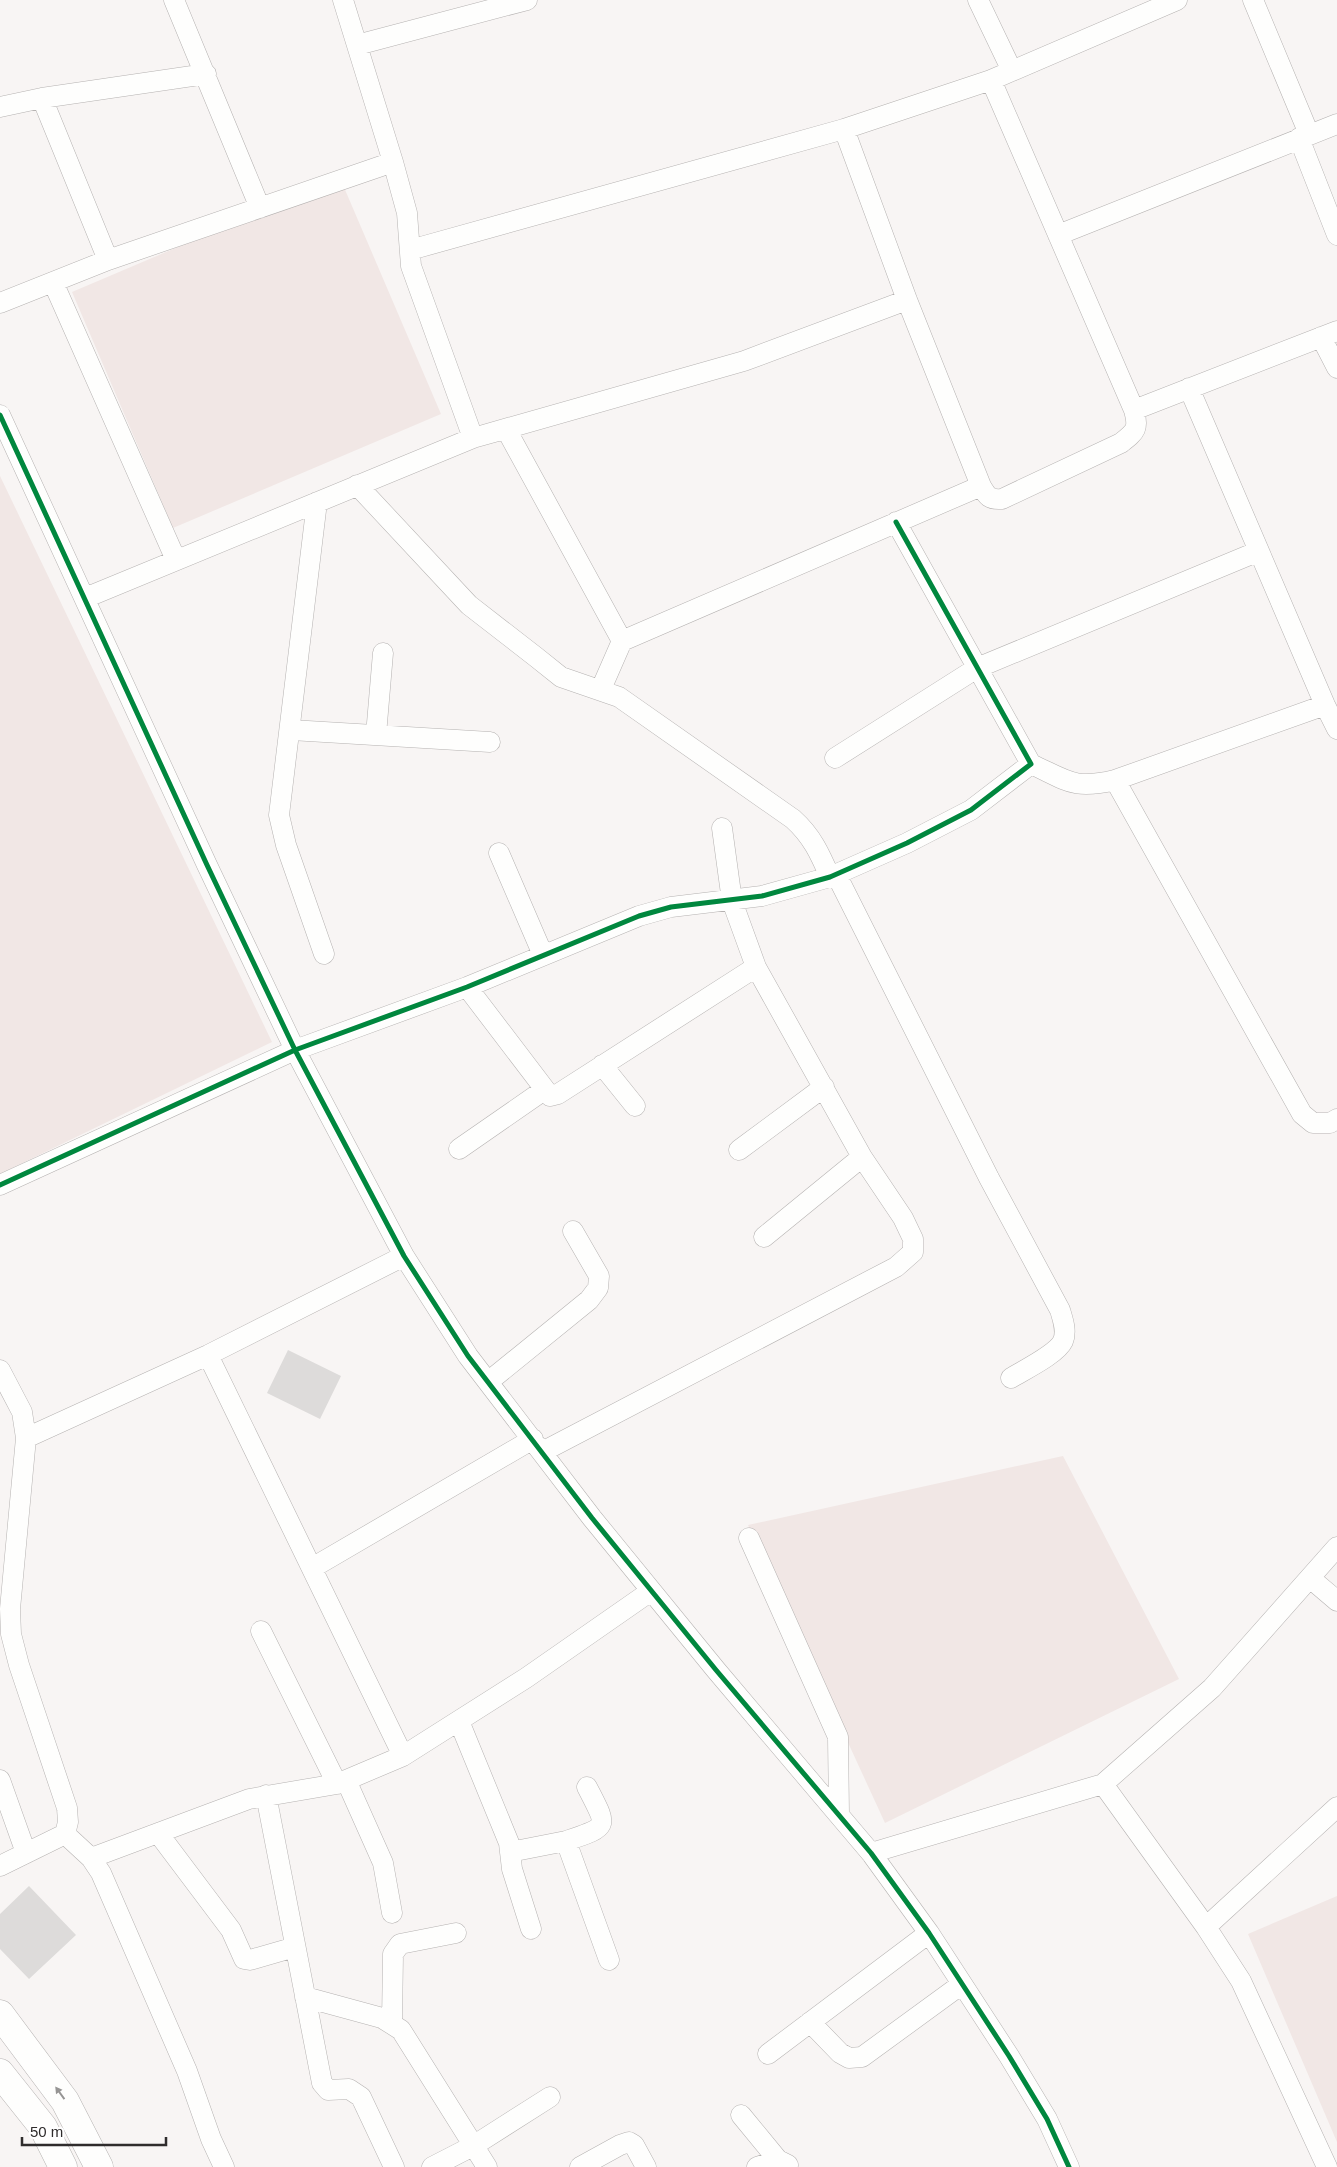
<svg xmlns="http://www.w3.org/2000/svg" width="1337" height="2167" viewBox="0 0 1337 2167" font-family="Helvetica,sans-serif">
  <style>
    .built { fill: #f1e7e5 }
    .building { fill: #dddbda }
    .lines { fill: none; stroke-linecap: round; stroke-linejoin: round }
    .minor-casing { stroke: #b5b2b1; stroke-width: 21 }
    .highway-casing { stroke: #b5b2b1; stroke-width: 29 }
    .minor { stroke: #fefefd; stroke-width: 20 }
    .highway { stroke: #fefefd; stroke-width: 28 }
    .cycleway-casing { stroke: #fff; stroke-width: 8 }
    .cycleway { stroke: #00873e; stroke-width: 5 }
    .oneway { fill: #969594 }
  </style>
  <rect width="100%" height="100%" fill="#f8f5f4"/>
  <!-- built -->
  <path class="built" d="M340,178L441,414L173,528L72,292Z
    M0,476L272,1042L0,1174Z
    M1063,1456L1179,1679L885,1823L748,1525Z
    M1337,1896V2142L1248,1934Z"/>
  <!-- building -->
  <path class="building" d="M288,1350L341,1376L320,1419L267,1393Z
    M29,1886L76,1935L29,1979L0,1949V1914Z"/>
  <g class="lines">
    <defs>
      <path id="minor" d="M174,0L260,208
        M343,0L393,162L407,213L411,266L473,438
        M978,0L1012,71
        M1253,0L1309,134
        M357,45L527,0
        M991,80L1134,410L1337,331
        M42,98L108,260
        M0,107L42,98L206,74
        M1299,138L1337,235
        M1058,235L1337,124
        M410,250L844,129L991,80L1177,0
        M53,282L176,560
        M0,303L108,260L393,162
        M1321,337L1337,368
        M1189,388L1325,705L1337,729
        M0,415L207,865L295,1050L404,1256L468,1356L592,1518L716,1670L871,1853L929,1933L1009,2056L1047,2119L1069,2167
        M506,429L622,641
        M357,485L469,605L536,657L561,677L619,697L793,819C812,836 820,854 830,877
        M981,486C987,496 989,500 1002,499L1121,443C1136,431 1139,429 1134,410
        M317,502L279,815L286,845L324,954
        M85,598L473,438L744,361L907,300
        M601,689L622,641L981,486L907,300L844,129
        M291,730L490,742
        M376,735L383,653
        M835,758L977,668L1259,551
        M1031,764C1068,781 1074,790 1115,780L1325,705
        M1115,780L1302,1114L1313,1123H1330L1337,1119
        M499,853L543,955
        M836,874L989,1178L1060,1310C1063,1320 1067,1331 1063,1341C1057,1354 1024,1370 1011,1378
        M467,987L550,1096L558,1094L756,967
        M602,1065L635,1106
        M459,1149L544,1090
        M739,1150L824,1087
        M0,1185L295,1050L467,987L639,916L671,907L762,896L830,877L907,843L971,810L1031,764L896,522
        M764,1237L862,1157
        M208,1355L403,1756
        M0,1370L22,1412L26,1438L10,1609L11,1634L19,1665L67,1808L68,1822L65,1834L0,1866
        M488,1382L589,1300L598,1288L599,1276L573,1231
        M26,1438L208,1355L404,1256
        M542,1452L896,1267L913,1252V1239L903,1218L862,1157L756,967L732,901L722,828
        M749,1538L838,1737L839,1814
        M312,1568L533,1439
        M1310,1578L1337,1601
        M261,1631L337,1784
        M459,1721L509,1843L512,1869L531,1929
        M0,1780L26,1853
        M346,1780L383,1863L392,1913
        M1103,1784L1206,1927L1241,1981L1327,2167
        M266,1795L322,2083L328,2090L349,2089L361,2097L394,2167
        M158,1833L231,1930L244,1959L250,1960L295,1947
        M65,1834L91,1858L101,1873L187,2071L211,2139L224,2167
        M566,1841C610,1826 608,1828 587,1787
        M510,1852L566,1841L609,1960
        M871,1853L1103,1784L1212,1688L1337,1547
        M91,1858L249,1799L337,1784L403,1756L526,1678L651,1591
        M1206,1927L1337,1807
        M305,1997L382,2018L401,2030L487,2167
        M810,2022L840,2053L849,2058L862,2057L962,1984
        M392,2023L393,1954L400,1944L456,1933
        M768,2054L929,1933
        M741,2115L778,2160
        M432,2167L473,2146L550,2097
        M580,2167L620,2145L629,2142L634,2145L646,2167
        M757,2167L778,2160L788,2165"/>
      <path id="highway" d="M0,2014L65,2101L99,2167
        M0,2073L43,2127L63,2167"/>
    </defs>
    <!-- minor casing -->
    <use href="#minor" class="minor-casing"/>
    <!-- highway casing -->
    <use href="#highway" class="highway-casing"/>
    <!-- minor -->
    <use href="#minor" class="minor"/>
    <!-- highway -->
    <use href="#highway" class="highway"/>
    <defs>
      <path id="cycleway" d="M0,415L207,865L295,1050L404,1256L468,1356L592,1518L716,1670L871,1853L929,1933L1009,2056L1047,2119L1069,2167
        M0,1185L295,1050L467,987L639,916L671,907L762,896L830,877L907,843L971,810L1031,764L896,522"/>
    </defs>
    <!-- cycleway casing -->
    <use href="#cycleway" class="cycleway-casing"/>
    <!-- cycleway -->
    <use href="#cycleway" class="cycleway"/>
  </g>
  <!-- one-way arrows -->
  <defs><path id="oneway-solid" d="M-6-.8H1V-3.2L6.5 0L1 3.2V.8H-6Z" transform="scale(1.25)"/></defs>
  <use class="oneway" href="#oneway-solid" transform="translate(60 2093) rotate(-126)"/>
  <!-- scale -->
  <path d="M22 2137v8h144v-8" fill="none" stroke="#2f2c2c" stroke-width="2.5"/>
  <text x="30" y="2137" font-size="15" fill="#2f2c2c" stroke="#ffffff" stroke-width="4" paint-order="stroke">50 m</text>
</svg>
